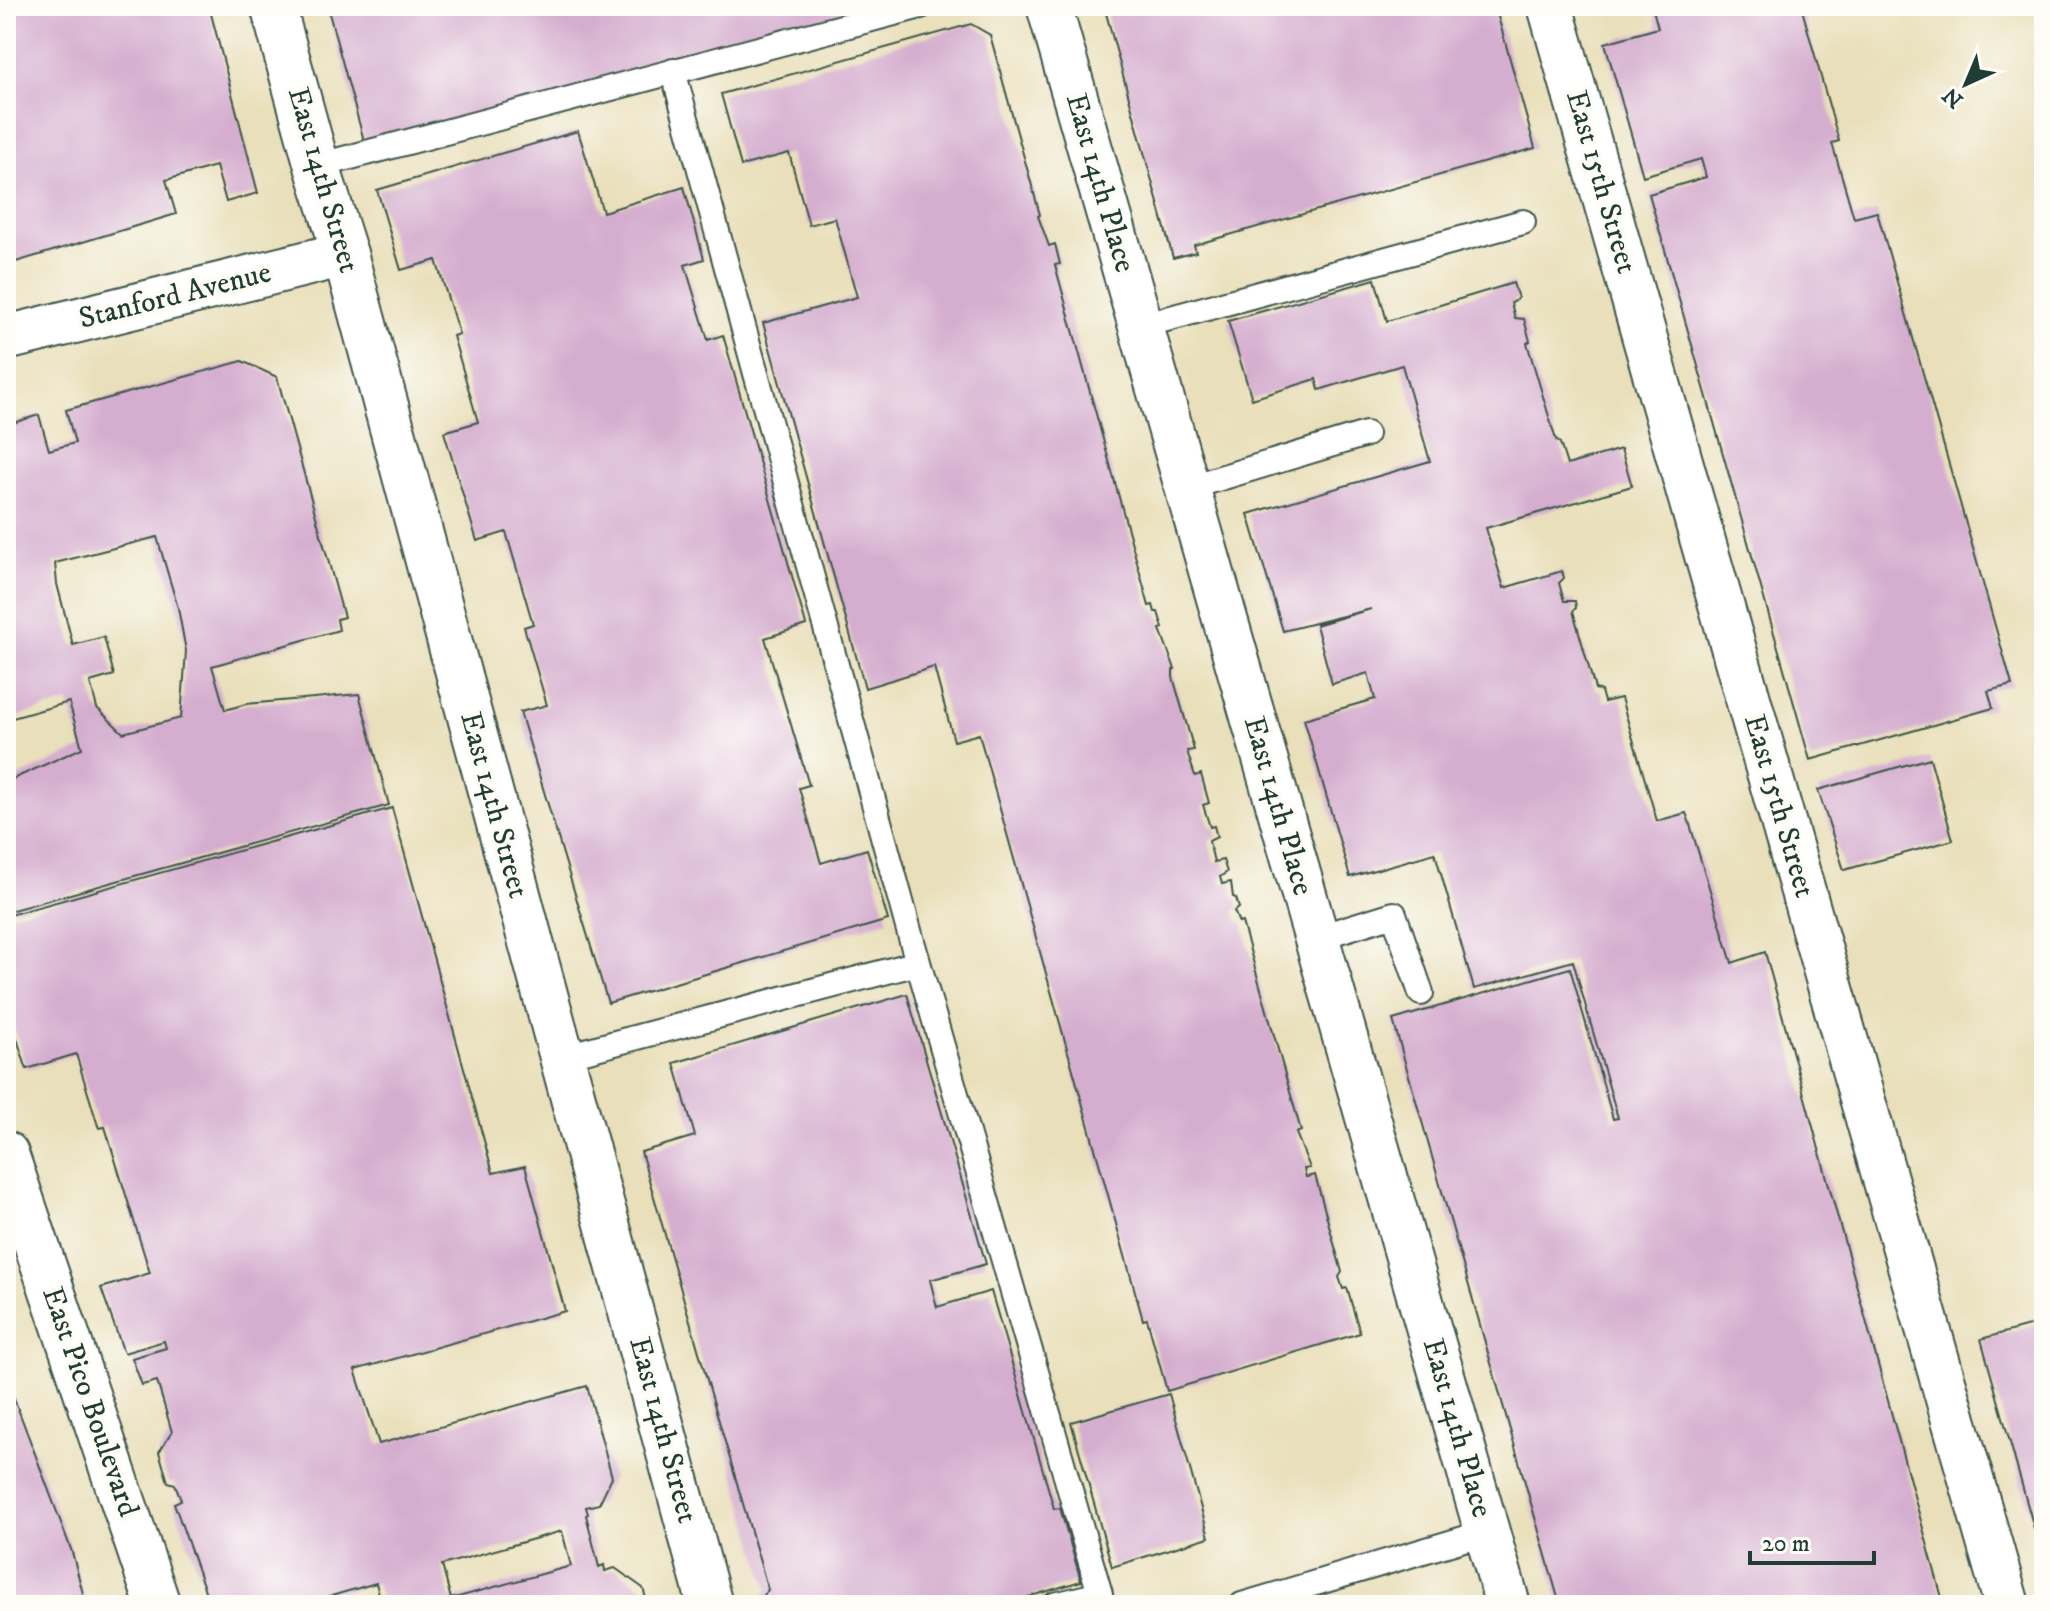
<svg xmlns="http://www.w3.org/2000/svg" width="2050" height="1611" viewBox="0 0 2050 1611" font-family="'IM FELL DW Pica',serif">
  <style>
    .building { fill: #d5aecf; fill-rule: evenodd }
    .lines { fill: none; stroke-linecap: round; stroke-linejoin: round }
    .lane-casing { stroke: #3d5548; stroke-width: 28 }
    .street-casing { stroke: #3d5548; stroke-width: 48 }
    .secondary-casing { stroke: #3d5548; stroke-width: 48 }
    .lane { stroke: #fff; stroke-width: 24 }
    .street { stroke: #fff; stroke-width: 44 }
    .secondary { stroke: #fff; stroke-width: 44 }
    .labels { text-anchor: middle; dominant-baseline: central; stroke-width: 8; stroke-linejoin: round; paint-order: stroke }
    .street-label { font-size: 30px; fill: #1f3d34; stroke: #fdfcf7 }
  </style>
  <rect width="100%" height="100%" fill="#fdfcf7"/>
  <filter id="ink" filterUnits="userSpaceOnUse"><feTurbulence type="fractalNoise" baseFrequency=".0125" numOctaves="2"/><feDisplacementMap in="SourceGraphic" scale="16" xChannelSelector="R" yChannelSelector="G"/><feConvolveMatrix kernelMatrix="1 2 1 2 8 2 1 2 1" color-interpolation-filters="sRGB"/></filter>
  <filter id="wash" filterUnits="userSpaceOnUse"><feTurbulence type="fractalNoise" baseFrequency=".006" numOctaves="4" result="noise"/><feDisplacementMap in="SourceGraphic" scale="32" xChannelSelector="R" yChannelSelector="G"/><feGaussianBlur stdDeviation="1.8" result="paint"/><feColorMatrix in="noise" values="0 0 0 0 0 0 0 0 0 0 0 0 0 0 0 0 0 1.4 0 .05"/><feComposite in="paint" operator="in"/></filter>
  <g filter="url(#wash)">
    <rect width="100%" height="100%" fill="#e9dfba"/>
    <g id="blocks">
      <!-- building -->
      <path class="building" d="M6,6H209L258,193L226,202L216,166L166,180L176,214L6,265Z
        M327,6H880L366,148Z
        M1104,6H1495L1535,148L1194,245L1196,252L1173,258Z
        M1652,6H1801L1839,141L1832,143L1854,218L1877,212L2012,685L1988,691L1993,708L1810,760L1649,194L1706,177L1701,159L1643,176L1605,43L1658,28Z
        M971,24L990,35L1040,215L1038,216L1049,246L1055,244L1060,264L1055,265L1149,606L1153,605L1155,612H1158L1163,628L1160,629L1175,669L1173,670V677L1194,750L1187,751L1195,776L1201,774L1209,803L1203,805L1210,827L1214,826L1217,837L1209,841L1214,862L1223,860L1227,872L1220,877L1222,884L1231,882L1233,897L1236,898L1239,908L1234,911L1239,923L1242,922L1301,1131L1296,1133L1310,1168L1304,1169L1306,1177L1315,1175L1342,1272L1339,1277L1343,1289L1347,1288L1360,1333L1167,1391L1147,1319L1143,1320L979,734L954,741L934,667L865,688L763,323L857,297L835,218L809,225L789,153L741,166L721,94Z
        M578,131L603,212L684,187L704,259L685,265L708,340L723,335L806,625L765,638L809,785L799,788L821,863L867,849L888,920L608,1003L520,712L547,705L524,627L533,624L506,532L477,541L444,432L478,422L453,336L459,334L436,260L401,270L377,190Z
        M1375,279L1387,321L1513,283L1518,298L1511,303L1515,318L1524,319L1530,341L1527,343L1556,440L1560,443L1567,465L1621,449L1632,486L1486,528L1504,588L1562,571L1564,578L1559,583L1564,601H1575L1576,608L1573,611L1595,689L1601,691L1604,702L1621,698L1657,821L1686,813L1688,818L1732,963L1765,952L1944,1605H1560L1393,1020L1570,968L1613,1119L1618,1118L1587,1011L1573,961L1474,989L1435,853L1350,877L1304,719L1375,699L1368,673L1332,684L1316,625L1371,609L1283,631L1248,514L1430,461L1402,365L1319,390L1316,379L1252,399L1228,321Z
        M242,361L277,377L344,617L337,619L339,630L212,666L225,710L246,704L359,694L389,805L6,912V782L82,748L69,702L6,720V425L39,415L49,450L75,443L66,410ZM157,537L178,608L186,651L181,718L123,733L97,708L90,682L114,675L104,637L73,645L57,584L55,563Z
        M1930,758L1953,840L1844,870L1818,790Z
        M392,808L493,1173L525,1166L565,1311L355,1370L379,1444L587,1386L612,1477L599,1504L586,1507L588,1514L586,1515L599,1567L604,1565L605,1571L615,1568L643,1588L648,1605H382L376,1583L300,1605H210L174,1503L181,1500L175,1484L168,1482L159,1452L172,1432L157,1381L142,1385L132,1358L166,1348L164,1341L124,1353L101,1288L150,1273L105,1127L99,1128L98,1126L76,1054L27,1069L26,1067L6,1004V916ZM562,1531L571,1566L451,1599L442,1565Z
        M907,994L986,1264L930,1280L937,1307L991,1291L1053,1505L1054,1509L1060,1508L1081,1581L1001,1605H766L763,1595L768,1590L641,1152L695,1136L674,1063Z
        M2044,1322V1560H2043L1981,1339Z
        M6,1377L72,1552L86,1605H6Z
        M1169,1394L1209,1537L1112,1567L1071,1422Z"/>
    </g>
  </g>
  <g filter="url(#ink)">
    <use href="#blocks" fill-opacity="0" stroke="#3d5548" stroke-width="2"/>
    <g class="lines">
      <defs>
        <path id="lane" d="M673,71L911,938L1100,1594L1055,1605
          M317,166L921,6
          M1141,326L1523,222
          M1187,488L1366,434
          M1316,938L1394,914L1421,993
          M562,1057L918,963
          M1242,1605L1487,1532"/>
        <path id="street" d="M1049,6L1508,1605
          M1550,6L2007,1605
          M345,254L710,1605"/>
        <path id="secondary" d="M6,338L345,254L317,166L273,6
          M6,1154L158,1605"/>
      </defs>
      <!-- lane casing -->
      <use href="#lane" class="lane-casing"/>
      <!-- street casing -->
      <use href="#street" class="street-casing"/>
      <!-- secondary casing -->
      <use href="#secondary" class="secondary-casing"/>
      <!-- lane -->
      <use href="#lane" class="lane"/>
      <!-- street -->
      <use href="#street" class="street"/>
      <!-- secondary -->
      <use href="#secondary" class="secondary"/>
    </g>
  </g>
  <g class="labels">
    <!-- street labels -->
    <g class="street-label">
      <text transform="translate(323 180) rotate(74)">East 14th Street</text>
      <text transform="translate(1601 182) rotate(74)">East 15th Street</text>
      <text transform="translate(1100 183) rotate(74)">East 14th Place</text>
      <text transform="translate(175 296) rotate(-14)">Stanford Avenue</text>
      <text transform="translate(494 805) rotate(75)">East 14th Street</text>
      <text transform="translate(1278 806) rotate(74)">East 14th Place</text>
      <text transform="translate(1779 806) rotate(74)">East 15th Street</text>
      <text transform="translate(90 1402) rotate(71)">East Pico Boulevard</text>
      <text transform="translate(1457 1428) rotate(74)">East 14th Place</text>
      <text transform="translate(663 1430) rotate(75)">East 14th Street</text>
    </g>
  </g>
  <!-- margin -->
  <rect width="2050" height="1611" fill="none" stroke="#fdfcf7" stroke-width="32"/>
  <!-- north arrow -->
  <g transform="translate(1966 84) rotate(224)" stroke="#fdfcf7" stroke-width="6" paint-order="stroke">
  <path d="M0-6L14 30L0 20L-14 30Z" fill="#1f3d34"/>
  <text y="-12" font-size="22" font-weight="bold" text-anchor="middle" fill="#1f3d34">N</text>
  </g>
  <!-- scale -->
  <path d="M1750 1551v12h124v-12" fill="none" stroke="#1f3d34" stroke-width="4"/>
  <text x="1762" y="1551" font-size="24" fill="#1f3d34" stroke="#fdfcf7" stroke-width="6" paint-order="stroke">20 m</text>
</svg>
